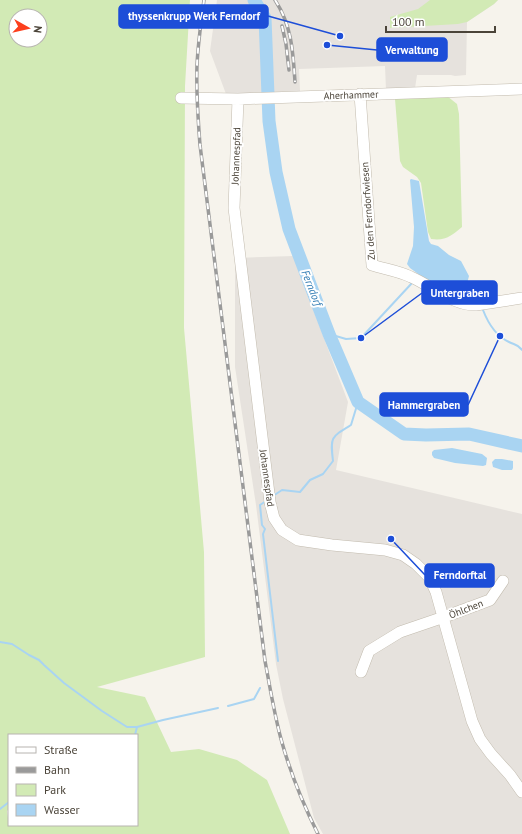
<svg xmlns="http://www.w3.org/2000/svg" width="522" height="834" viewBox="0 0 522 834" font-family="'PT Sans',sans-serif">
  <style>
    .industrial { fill: #e6e2dd }
    .green { fill: #d2eab5; fill-rule: evenodd }
    .water { fill: #a9d4f2 }
    .lines { fill: none; stroke-linecap: round; stroke-linejoin: round }
    .stream { stroke: #a9d4f2; stroke-width: 2 }
    .river { stroke: #a9d4f2; stroke-width: 13 }
    .minor-casing { stroke: #c2bbae; stroke-width: 12 }
    .minor { stroke: #fff; stroke-width: 11 }
    .rail-casing { stroke: #9a9a9a; stroke-width: 3.5 }
    .rail { stroke: #fff; stroke-width: 2; stroke-dasharray: 6; stroke-linecap: butt }
    .labels { text-anchor: middle; dominant-baseline: central; stroke-width: 4; stroke-linejoin: round; paint-order: stroke }
    .street-label { font-size: 10px; fill: #4b4439; stroke: #fff }
    .water-label { font-size: 11px; font-style: italic; fill: #2e7ab2; stroke: #fff }
    .leader { fill: none; stroke: #1d4ed8; stroke-width: 1.5 }
    .callout-dot { fill: #1d4ed8; stroke: #fff; stroke-width: 1.5 }
    .callout { fill: #1d4ed8; stroke: #1d4ed8; stroke-width: 1.5 }
    .callout-label { font-size: 11px; text-anchor: middle; font-weight: bold; fill: #fff }
  </style>
  <rect width="100%" height="100%" fill="#f6f3ec"/>
  <!-- industrial -->
  <path class="industrial" d="M217,0H498L494,4L467,22L466,75L455,76L451,75H417L415,88L386,90L385,66L299,69L300,91L226,94L210,51Z
    M293,256L348,402L336,470L522,514V834H323L314,818L283,699L276,664L256,505L235,367V258Z"/>
  <!-- green -->
  <path class="green" d="M0,0H190L185,86L184,328L204,552L205,657L97,687L145,697L171,752L199,749L237,760L267,780L290,834H0ZM16,16H40V40H16ZM9,735H137V825H9V819L8,818L7,811L9,809Z
    M430,0H498L494,4L467,22L458,24L390,28V17L418,9Z
    M447,96L457,104L459,114L462,227C451,236 446,241 431,239L428,232L421,183L417,177L403,167L400,161L395,99L397,98Z"/>
  <!-- water -->
  <path class="water" d="M411,179L419,181L429,241L431,244L438,246L449,255L461,261L469,276L464,295L449,292L436,287L410,268L407,264L413,246L414,227L410,180Z
    M452,448L482,454L487,458L486,465L483,466L455,463L434,458L432,455V452L434,450Z
    M495,459H502L513,461V468L512,470H502L493,467L492,462Z"/>
  <g class="lines">
    <!-- stream -->
    <path class="stream" d="M466,287L475,290L477,293
      M483,310C488,323 496,336 509,342C515,345 518,344 522,350
      M329,334L346,339L361,338L412,283
      M273,496L282,490L300,492L310,480L323,474L333,461C330,437 331,437 351,425L358,402
      M266,501L260,505L262,525L265,529L263,534L278,661
      M0,642L12,644L29,655L39,660L44,665L64,683L102,711L127,727H137
      M228,706L254,699L260,688
      M135,735L137,727L163,720L218,708
      M0,809L9,802"/>
    <!-- river -->
    <path class="river" d="M254,0L265,18L269,121L276,172L289,229L329,334L358,402L404,434L426,435L469,434L522,446"/>
    <defs>
      <path id="minor" d="M360,94L372,265C384,269 399,271 411,277C430,285 454,306 476,305L522,298
        M181,98L238,99L522,89
        M238,99L234,208L270,502L274,518L282,530L298,540L332,545L385,550L403,555L416,564L429,577L436,592L472,721L480,739L491,754L510,775L522,792
        M361,672L369,651L400,632L444,617L490,600L503,581"/>
    </defs>
    <!-- minor casing -->
    <use href="#minor" class="minor-casing"/>
    <!-- minor -->
    <use href="#minor" class="minor"/>
    <defs>
      <path id="rail" d="M204,0C201,22 198,43 197,65C196,92 198,119 200,145L265,661C270,687 274,713 281,739C290,772 303,804 318,834
        M275,0C292,26 293,52 295,82
        M282,26L286,44L289,70"/>
    </defs>
    <!-- rail casing -->
    <use href="#rail" class="rail-casing"/>
    <!-- rail -->
    <use href="#rail" class="rail"/>
  </g>
  <g class="labels">
    <!-- street labels -->
    <g class="street-label">
      <text transform="translate(351 95) rotate(-2)">Aherhammer</text>
      <text transform="translate(236 156) rotate(-88)">Johannespfad</text>
      <text transform="translate(368 211) rotate(-94)">Zu den Ferndorfwiesen</text>
      <text transform="translate(267 478) rotate(82)">Johannespfad</text>
      <text transform="translate(466 609) rotate(-21)">Öhlchen</text>
    </g>
    <!-- water labels -->
    <g class="water-label">
      <text transform="translate(312 288) rotate(68)">Ferndorf</text>
    </g>
  </g>
  <!-- callouts -->
  <path class="leader" d="M340 36L268 16M327 45L377 50M361 338L422 293M500 336L468 405M391 539L425 575"/>
  <g class="callout-dot">
    <circle cx="340" cy="36" r="4"/>
    <circle cx="327" cy="45" r="4"/>
    <circle cx="361" cy="338" r="4"/>
    <circle cx="500" cy="336" r="4"/>
    <circle cx="391" cy="539" r="4"/>
  </g>
  <g class="callout">
    <rect x="119" y="5" width="149" height="23" rx="4"/>
    <rect x="377" y="38" width="70" height="23" rx="4"/>
    <rect x="422" y="281" width="75" height="23" rx="4"/>
    <rect x="380" y="393" width="88" height="23" rx="4"/>
    <rect x="425" y="564" width="69" height="23" rx="4"/>
  </g>
  <g class="callout-label">
    <text x="194" y="20">thyssenkrupp Werk Ferndorf</text>
    <text x="412" y="54">Verwaltung</text>
    <text x="460" y="297">Untergraben</text>
    <text x="424" y="409">Hammergraben</text>
    <text x="460" y="579">Ferndorftal</text>
  </g>
  <!-- legend -->
  <rect x="8" y="734" width="130" height="92" fill="#ffffff" stroke="#b7b4b0"/>
  <rect x="16" y="747" width="20" height="6" fill="#ffffff" stroke="#b7b4b0"/>
  <text x="44" y="754" font-size="12" fill="#4b4439">Straße</text>
  <rect x="16" y="767" width="20" height="6" fill="#9a9a9a" stroke="#b7b4b0"/>
  <text x="44" y="774" font-size="12" fill="#4b4439">Bahn</text>
  <rect x="16" y="784" width="20" height="12" fill="#d2eab5" stroke="#b7b4b0"/>
  <text x="44" y="794" font-size="12" fill="#4b4439">Park</text>
  <rect x="16" y="804" width="20" height="12" fill="#a9d4f2" stroke="#b7b4b0"/>
  <text x="44" y="814" font-size="12" fill="#4b4439">Wasser</text>
  <!-- north arrow -->
  <g transform="translate(28 28) rotate(98)"><circle r="19" fill="#ffffff" stroke="#b7b4b0"/>
  <path d="M0-3L7 15L0 10L-7 15Z" fill="#fc3f1d"/>
  <text y="-6" font-size="11" font-weight="bold" text-anchor="middle" fill="#4b4439">N</text>
  </g>
  <!-- scale -->
  <path d="M386 26v6h109v-6" fill="none" stroke="#4b4439" stroke-width="2"/>
  <text x="392" y="26" font-size="12" fill="#4b4439" stroke="#ffffff" stroke-width="3" paint-order="stroke">100 m</text>
</svg>
